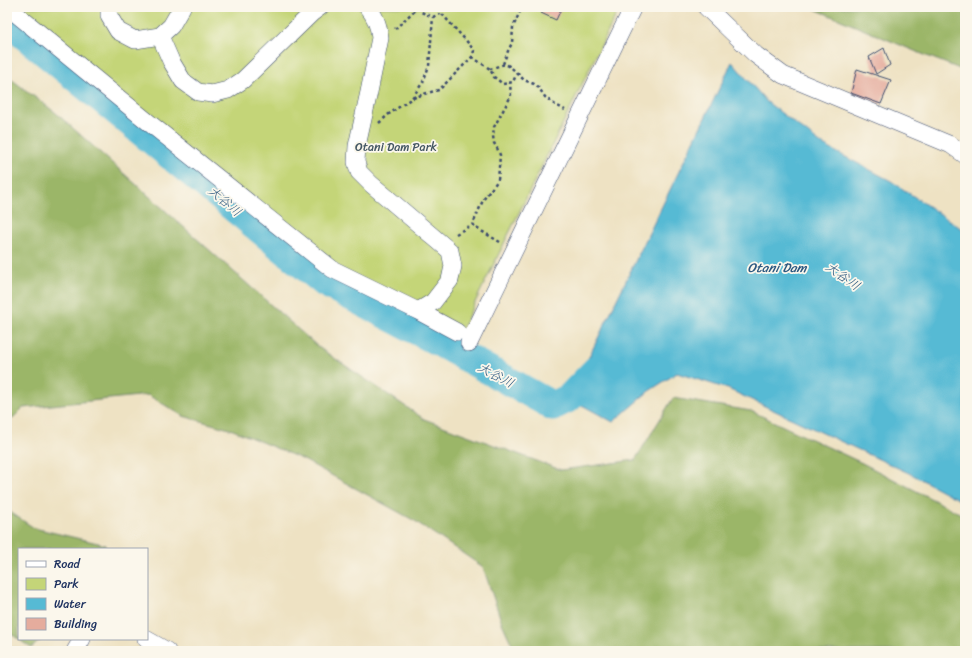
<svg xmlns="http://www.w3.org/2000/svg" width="972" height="658" viewBox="0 0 972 658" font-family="Sriracha,'Klee One',sans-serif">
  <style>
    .green { fill: #c4d578; stroke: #70826b }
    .forest { fill: #9bb668; stroke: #5b7263 }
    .water { fill: #56bad4; stroke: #387499 }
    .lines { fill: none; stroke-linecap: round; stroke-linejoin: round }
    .river { stroke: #56bad4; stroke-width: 29 }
    .building { fill: #e5ac9d }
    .minor-casing { stroke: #3b4a6d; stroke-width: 18 }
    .path { stroke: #3b4a6d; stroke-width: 2.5; stroke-dasharray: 3 3; stroke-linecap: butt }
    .minor { stroke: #fff; stroke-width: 17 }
    .labels { text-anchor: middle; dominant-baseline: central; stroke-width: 3.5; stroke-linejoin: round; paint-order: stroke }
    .park-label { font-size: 12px; fill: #455864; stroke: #fbf7ec }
    .water-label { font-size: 13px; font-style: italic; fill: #2d5981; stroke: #fbf7ec }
  </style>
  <rect width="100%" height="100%" fill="#fbf7ec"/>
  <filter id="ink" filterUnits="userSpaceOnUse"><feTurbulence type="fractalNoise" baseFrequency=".025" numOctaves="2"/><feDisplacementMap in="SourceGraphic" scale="8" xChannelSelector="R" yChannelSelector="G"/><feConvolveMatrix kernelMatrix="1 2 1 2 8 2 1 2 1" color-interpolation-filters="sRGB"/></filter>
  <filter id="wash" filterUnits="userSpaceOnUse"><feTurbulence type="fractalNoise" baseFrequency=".012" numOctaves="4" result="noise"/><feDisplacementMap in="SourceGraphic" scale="16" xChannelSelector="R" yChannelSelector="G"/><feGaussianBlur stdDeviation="0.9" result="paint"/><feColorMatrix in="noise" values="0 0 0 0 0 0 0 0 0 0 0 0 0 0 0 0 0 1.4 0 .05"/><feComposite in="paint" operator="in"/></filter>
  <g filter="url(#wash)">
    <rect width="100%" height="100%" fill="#eee2c3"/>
    <!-- green -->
    <path class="green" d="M7,7H620L458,337L334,276Z"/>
    <!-- forest -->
    <path class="forest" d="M810,7H965V71L917,52Z
      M7,76L56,113L318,347L424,419L561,470L635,460L673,398L751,411L862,463L965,516V651H515L502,623L483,567L415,521L302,459L233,430L183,416L148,395L23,408L7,424Z
      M7,510L34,528L106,545L105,549H19V639H42L31,648L7,631Z"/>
    <!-- water -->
    <path class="water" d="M732,62L767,102L823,145L891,181L965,231V503L913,475L728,389L677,373L649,391L613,422L569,398Z"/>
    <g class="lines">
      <!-- river -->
      <path class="river" d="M7,21L325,283L442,344L553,406L569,398L596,370"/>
    </g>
    <g id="blocks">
      <!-- building -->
      <path class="building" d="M544,7H562L556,20L541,13Z
        M884,48L890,65L876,74L869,57Z
        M857,69L891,80L881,104L851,93Z"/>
    </g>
  </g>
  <g filter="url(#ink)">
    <use href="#blocks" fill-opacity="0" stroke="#3b4a6d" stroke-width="1"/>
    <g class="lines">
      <defs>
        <path id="minor" d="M109,7V16L118,31L135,40L160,36L171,26L182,7
          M367,7C375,15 379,27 380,38L369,92L357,146L356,162L359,172L371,184L450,251L453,266L450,280L433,302L418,311L457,332
          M706,7L756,55L783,75L951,145L965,155
          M10,9L153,126L332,269L418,311
          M160,36L171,61L183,81L198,92L212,94L228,90L243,80L312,13L320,7
          M469,343L633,7
          M146,639L167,651
          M75,651L82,639"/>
      </defs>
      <!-- minor casing -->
      <use href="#minor" class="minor-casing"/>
      <!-- path -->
      <path class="path" d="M419,7L421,12L433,17L440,14L445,7
        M395,29L418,7
        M472,57L490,69L494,77L503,84L513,82L517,73C505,61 505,64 490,69
        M503,64L508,51L512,43L513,27L522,7
        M517,73L524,80L534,84L539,88L545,97L554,104L565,110
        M413,98L427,93L439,90L472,57L474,51L470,45L441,13
        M379,123L389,114L412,98L423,82L429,66L433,17
        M456,234L473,224
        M500,242L476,228L473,224L483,200L498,180L500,155L497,148L494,143L493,136L494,127L511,96L510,83"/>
      <!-- minor -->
      <use href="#minor" class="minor"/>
    </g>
  </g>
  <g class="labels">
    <!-- park labels -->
    <g class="park-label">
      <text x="396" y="147">Otani Dam Park</text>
    </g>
    <!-- water labels -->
    <g class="water-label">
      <text transform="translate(225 201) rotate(40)">大谷川</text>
      <text x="777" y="267">Otani Dam</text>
      <text transform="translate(843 276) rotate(35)">大谷川</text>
      <text transform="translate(496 375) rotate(28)">大谷川</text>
    </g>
  </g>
  <!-- margin -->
  <rect width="972" height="658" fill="none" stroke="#fbf7ec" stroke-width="24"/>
  <!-- legend -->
  <rect x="18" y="548" width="130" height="92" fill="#fbf7ec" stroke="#a1a7b3"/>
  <rect x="26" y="561" width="20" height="6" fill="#ffffff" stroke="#a1a7b3"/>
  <text x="54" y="568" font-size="12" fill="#1b2f5e">Road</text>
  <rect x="26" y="578" width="20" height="12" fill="#c4d578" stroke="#a1a7b3"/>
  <text x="54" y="588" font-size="12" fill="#1b2f5e">Park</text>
  <rect x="26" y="598" width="20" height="12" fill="#56bad4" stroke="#a1a7b3"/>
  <text x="54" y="608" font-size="12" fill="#1b2f5e">Water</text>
  <rect x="26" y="618" width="20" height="12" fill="#e5ac9d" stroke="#a1a7b3"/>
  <text x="54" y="628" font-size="12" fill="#1b2f5e">Building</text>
</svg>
